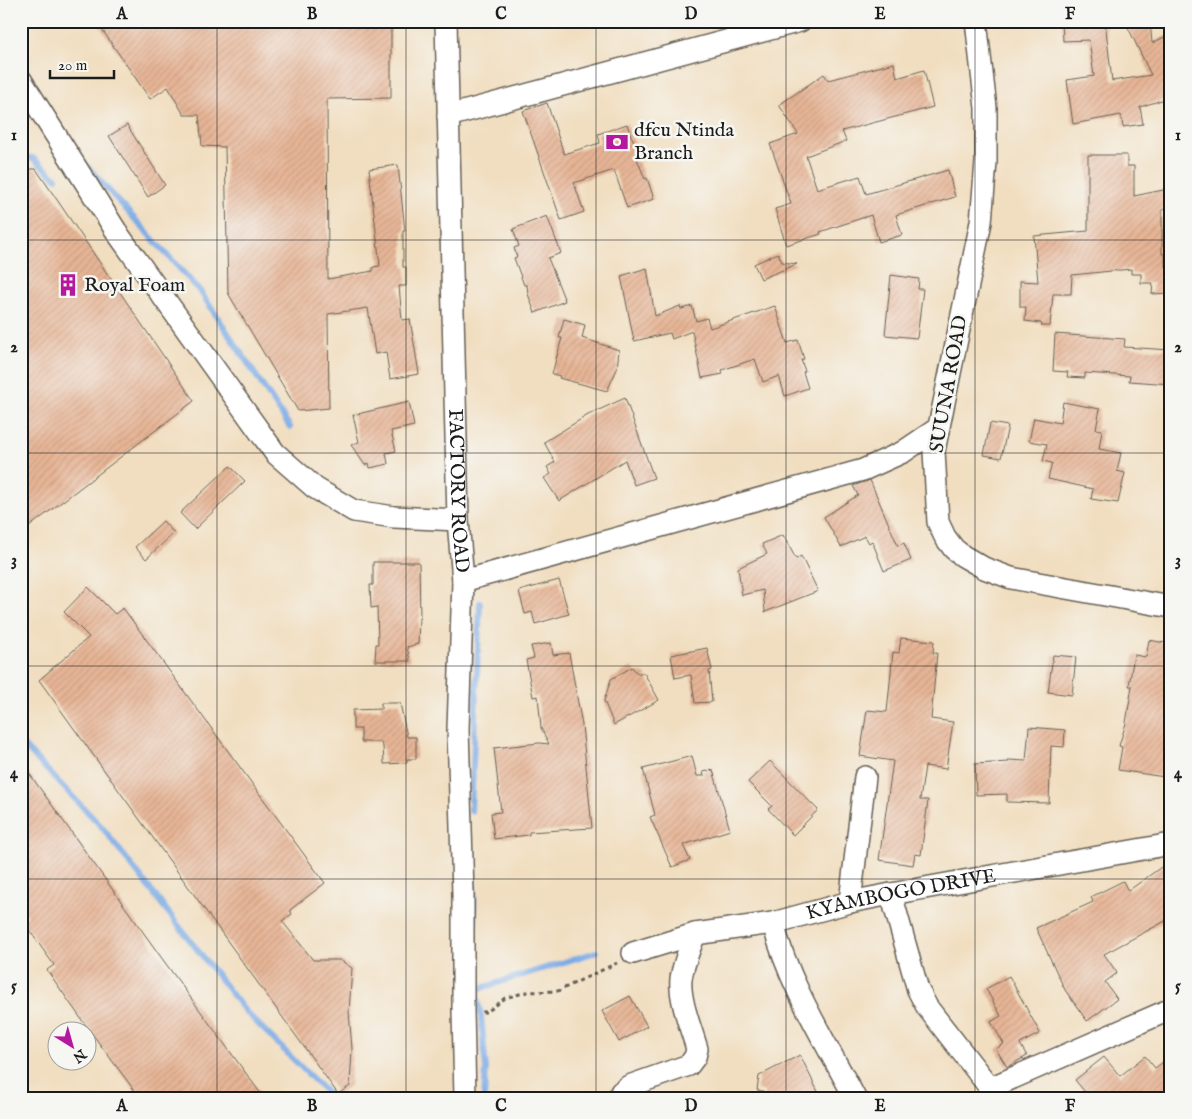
<svg xmlns="http://www.w3.org/2000/svg" width="1192" height="1119" viewBox="0 0 1192 1119" font-family="'IM FELL English',serif">
  <style>
    .lines { fill: none; stroke-linecap: round; stroke-linejoin: round }
    .stream { stroke: #7aaae5; stroke-width: 6 }
    .building { fill: url(#building-hatch) }
    .minor-casing { stroke: #676055; stroke-width: 24 }
    .path { stroke: #676055; stroke-width: 3; stroke-dasharray: 4 4; stroke-linecap: butt }
    .minor { stroke: #fff; stroke-width: 21 }
    .grid { fill: none; stroke: #1c1c1c; stroke-width: 1; stroke-opacity: 0.55 }
    .labels { text-anchor: middle; dominant-baseline: central; stroke-width: 5; stroke-linejoin: round; paint-order: stroke }
    .poi-label { font-size: 20px; fill: #1c1c1c; stroke: #f6f6f2; text-anchor: start }
    .street-label { font-size: 20px; fill: #1c1c1c; stroke: #f6f6f2 }
    .neatline { fill: none; stroke: #1c1c1c; stroke-width: 2 }
    .grid-label { font-size: 16px; text-anchor: middle; font-weight: bold; fill: #1c1c1c }
  </style>
  <defs>
    <pattern id="building-hatch" width="6" height="6" patternUnits="userSpaceOnUse" patternTransform="scale(1.25)"><rect width="6" height="6" fill="#e7b596"/><path d="M-1 1l2-2M0 6l6-6M5 7l2-2" fill="none" stroke="#c69b81"/></pattern>
  </defs>
  <rect width="100%" height="100%" fill="#f6f6f2"/>
  <filter id="ink" filterUnits="userSpaceOnUse"><feTurbulence type="fractalNoise" baseFrequency=".02" numOctaves="2"/><feDisplacementMap in="SourceGraphic" scale="10" xChannelSelector="R" yChannelSelector="G"/><feConvolveMatrix kernelMatrix="1 2 1 2 8 2 1 2 1" color-interpolation-filters="sRGB"/></filter>
  <filter id="wash" filterUnits="userSpaceOnUse"><feTurbulence type="fractalNoise" baseFrequency=".0096" numOctaves="4" result="noise"/><feDisplacementMap in="SourceGraphic" scale="20" xChannelSelector="R" yChannelSelector="G"/><feGaussianBlur stdDeviation="1.12" result="paint"/><feColorMatrix in="noise" values="0 0 0 0 0 0 0 0 0 0 0 0 0 0 0 0 0 1.4 0 .05"/><feComposite in="paint" operator="in"/></filter>
  <g filter="url(#wash)">
    <rect width="100%" height="100%" fill="#f1dec0"/>
    <g class="lines">
      <!-- stream -->
      <path class="stream" d="M21,157L33,158L56,178
        M84,163L200,291L290,427
        M21,743L101,826L245,1011L332,1098
        M471,811L480,603
        M472,878L474,888L475,990L481,1016L486,1069L484,1098
        M475,990L596,952"/>
    </g>
    <g id="blocks">
      <!-- building -->
      <path class="building" d="M96,21H320V25L354,24V21H391V98L327,99L328,279L373,271V267L380,266L369,169L398,165L405,231H403V267H406V286H399L402,320L410,319L419,374L390,379L386,352L375,354L368,308L328,314L329,408L298,411L228,293L225,147L202,146L199,115H184L168,87L150,99Z
        M1062,21H1105L1112,81L1151,75L1125,21H1150L1152,43L1171,34V97L1140,107L1143,124L1123,127L1121,115L1073,124L1067,80L1094,76L1089,40L1063,41Z
        M894,63L897,78L924,70L933,107L842,131L846,141L806,156L817,189L860,176L866,194L948,170L955,197L896,215L902,235L879,242L871,215L820,232L821,234L786,245L775,209L791,204L770,144L798,134L779,105L824,74L828,80Z
        M547,103L564,154L600,143L598,134L627,124L631,136L637,146L636,156L645,179L647,178L654,199L627,208L614,170L574,183L584,212L561,220L523,111Z
        M127,125L165,185L148,197L109,136Z
        M1088,155H1127V166H1134V196L1168,189L1171,208L1162,210V254H1165V266H1171V293L1152,294L1153,283H1141V274H1131V269L1072,275L1071,294H1053L1050,326H1042L1041,323L1025,321L1026,307H1020V281L1038,282L1034,236L1088,231Z
        M21,169H36L194,401L21,533Z
        M547,216L561,253L548,258L565,301L535,313L528,294L527,285H524L514,258L517,257L514,248L519,246L513,229Z
        M778,253L782,262L797,264L761,279L754,264Z
        M647,268L655,316L680,306L681,309L692,306L696,321L707,318L710,328L775,306L787,343L798,340L804,359L801,360L805,371L803,372L808,388L785,396L779,376L763,382L755,359L722,370L723,374L702,378L692,331L672,339L670,333L634,341L621,276Z
        M891,275L919,279L918,289H923L917,338L885,335Z
        M564,319L585,325L582,338L619,350L617,369L607,391L559,378L560,376L552,374L562,338H559Z
        M1055,334L1125,339L1124,347L1171,350V384L1129,381L1130,376L1085,373V378L1067,377L1068,372L1053,371Z
        M625,398L654,478L634,485L625,460L559,501L544,478L551,474L547,467L555,462L544,442L588,415Z
        M409,402L414,426L391,431L396,451L386,453L388,464L370,468L369,463L365,465L351,445L359,442L353,415Z
        M1063,402L1100,409L1096,429L1102,430L1099,449L1121,453L1117,471L1125,473L1118,503L1091,499L1093,489L1048,479L1052,463L1043,461L1047,444L1029,441L1034,418L1060,423Z
        M990,423L1008,426L1001,458L984,455Z
        M230,466L245,481L195,529L180,513Z
        M870,480L898,546L904,543L911,560L884,571L872,541L869,543L865,536L841,547L824,517L858,495L853,486Z
        M163,521L174,533L146,559L135,547Z
        M783,535L796,559L801,556L818,591L765,612L763,590L742,595L738,568L767,554L762,544Z
        M373,562H419L420,618H419L418,644L407,647L410,661H375L376,644H378L377,607L371,608L370,585H373Z
        M559,580L569,614L535,624L532,612L525,614L519,591Z
        M88,587L115,614L123,608L325,883L290,910L292,914L282,921L313,960H340L352,968L349,1012L352,1049L350,1086L338,1094L39,680L89,637L64,612Z
        M901,638L934,641L933,653H937L931,719L953,722L946,769L925,766L920,800H928L921,855L915,854L913,865L879,860L893,761L860,756L867,710L887,712L893,652L899,653Z
        M1149,640L1171,644V778L1118,770L1122,747L1119,746L1126,723L1132,686H1129L1134,655L1146,657Z
        M551,643L553,655L569,653L582,725L592,828L529,832V835L494,839L491,813L501,812L494,748L539,743L549,744L541,728L538,696L533,697L526,660L534,658L531,646Z
        M707,648L712,670L709,671L712,702L695,703L691,675L675,678L671,655Z
        M1053,655L1076,657L1072,695L1048,692Z
        M632,667L637,673H644L659,700L614,725L604,701L611,679Z
        M381,703H400L407,737H416V759H407V763L384,764L383,746H382L381,742H361V729H353V710L381,709Z
        M1029,727L1065,730L1064,747L1051,746L1049,803L1007,802V794L976,795L975,764L1009,762V760L1026,761Z
        M692,756L697,776H704L703,772L713,770L730,830L683,845L690,860L672,867L650,817L655,815L643,769Z
        M770,761L818,810L793,835L768,809L772,806L748,782Z
        M21,762L166,964L264,1098H140L84,1023L47,970L54,965L22,920L28,916L21,907Z
        M1171,860V918L1104,954L1117,973L1105,982L1117,999L1087,1021L1065,990L1036,928L1093,902L1091,897L1123,881L1128,891Z
        M1009,976L1040,1033L1020,1044L1027,1056L1007,1067L996,1049L1004,1044L991,1022L1001,1016L986,989Z
        M630,996L647,1026L619,1042L602,1011Z
        M800,1055L821,1098H767L763,1091L757,1090L759,1076Z
        M1145,1056L1155,1068L1171,1056V1098H1090L1075,1080L1104,1057L1120,1076Z"/>
    </g>
  </g>
  <g filter="url(#ink)">
    <use href="#blocks" fill-opacity="0" stroke="#676055" stroke-width="1"/>
    <g class="lines">
      <defs>
        <g id="minor">
          <path id="s1" d="M446,21L458,520L463,581L863,470L903,452L937,429"/>
          <path d="M976,21L986,108V162L981,222L934,451L938,522L945,537L954,549L963,556L984,568L1011,578L1171,607"/>
          <path d="M21,80L118,234L275,453L315,488L354,511L394,517L458,520"/>
          <path d="M448,116L800,21"/>
          <path d="M463,581L458,729L463,894V1011L465,1098"/>
          <path d="M891,894L918,990L927,1007L990,1088L999,1098"/>
          <path d="M850,902L865,777"/>
          <path d="M773,923C789,985 825,1041 855,1098"/>
          <path id="s2" d="M633,953L695,934L773,923L850,902L891,894L1171,844"/>
          <path d="M990,1088L1171,1009"/>
          <path d="M620,1098L621,1092L629,1086L689,1065L695,1057L697,1049C691,1028 679,1000 681,979C683,964 690,948 695,934"/>
        </g>
      </defs>
      <!-- minor casing -->
      <use href="#minor" class="minor-casing"/>
      <!-- path -->
      <path class="path" d="M482,1012H487L505,998L527,992L558,991L617,963"/>
      <!-- minor -->
      <use href="#minor" class="minor"/>
    </g>
  </g>
  <!-- grid -->
  <path class="grid" d="M217,21V1098M406,21V1098M596,21V1098M786,21V1098M975,21V1098M21,240H1171M21,453H1171M21,666H1171M21,879H1171"/>
  <!-- icons -->
  <defs>
    <symbol id="bank-bare" viewBox="-9 -9 18 18"><path d="M-6-4H6V4H-6ZM0-2.3a2.3 2.3 0 1 0 0 4.6a2.3 2.3 0 1 0 0-4.6Z" fill="#b5179e" stroke="#f6f6f2" stroke-width="2.5" paint-order="stroke"/></symbol>
    <symbol id="building-bare" viewBox="-9 -9 18 18"><path d="M-4-6H4V6H1V3H-1V6H-4ZM-2.5-4.3h1.7v1.8h-1.7ZM.8-4.3h1.7v1.8H.8ZM-2.5-1h1.7V.8h-1.7ZM.8-1h1.7V.8H.8Z" fill="#b5179e" stroke="#f6f6f2" stroke-width="2.5" paint-order="stroke"/></symbol>
  </defs>
  <g fill-rule="evenodd">
    <use href="#bank-bare" x="601" y="126" width="32" height="32"/>
    <use href="#building-bare" x="52" y="269" width="32" height="32"/>
  </g>
  <g class="labels">
    <!-- poi labels -->
    <g class="poi-label">
      <text x="634" y="130">dfcu Ntinda<tspan x="634" dy="23">Branch</tspan></text>
      <text x="84" y="285">Royal Foam</text>
    </g>
    <!-- street labels -->
    <g class="street-label">
      <text transform="translate(949 384) rotate(-80)">SUUNA ROAD</text>
      <text stroke="none"><textPath href="#s1" startOffset="470">FACTORY ROAD</textPath></text>
      <text stroke="none"><textPath href="#s2" startOffset="275">KYAMBOGO DRIVE</textPath></text>
    </g>
  </g>
  <!-- margin -->
  <rect width="1192" height="1119" fill="none" stroke="#f6f6f2" stroke-width="55"/>
  <!-- north arrow -->
  <g transform="translate(72 1046) rotate(143)"><circle r="24" fill="#f6f6f2" stroke="#9f9f9c"/>
  <path d="M0-4L9 19L0 12L-9 19Z" fill="#b5179e"/>
  <text y="-8" font-size="14" font-weight="bold" text-anchor="middle" fill="#1c1c1c">N</text>
  </g>
  <!-- scale -->
  <path d="M50 70v8h64v-8" fill="none" stroke="#1c1c1c" stroke-width="2.5"/>
  <text x="58" y="70" font-size="15" fill="#1c1c1c" stroke="#f6f6f2" stroke-width="4" paint-order="stroke">20 m</text>
  <rect x="28" y="28" width="1136" height="1064" class="neatline"/>
  <g class="grid-label">
    <text x="122" y="19">A</text>
    <text x="312" y="19">B</text>
    <text x="501" y="19">C</text>
    <text x="691" y="19">D</text>
    <text x="880" y="19">E</text>
    <text x="1070" y="19">F</text>
    <text x="14" y="140">1</text>
    <text x="1178" y="140">1</text>
    <text x="14" y="352">2</text>
    <text x="1178" y="352">2</text>
    <text x="14" y="565">3</text>
    <text x="1178" y="565">3</text>
    <text x="14" y="778">4</text>
    <text x="1178" y="778">4</text>
    <text x="14" y="991">5</text>
    <text x="1178" y="991">5</text>
    <text x="122" y="1111">A</text>
    <text x="312" y="1111">B</text>
    <text x="501" y="1111">C</text>
    <text x="691" y="1111">D</text>
    <text x="880" y="1111">E</text>
    <text x="1070" y="1111">F</text>
  </g>
</svg>
